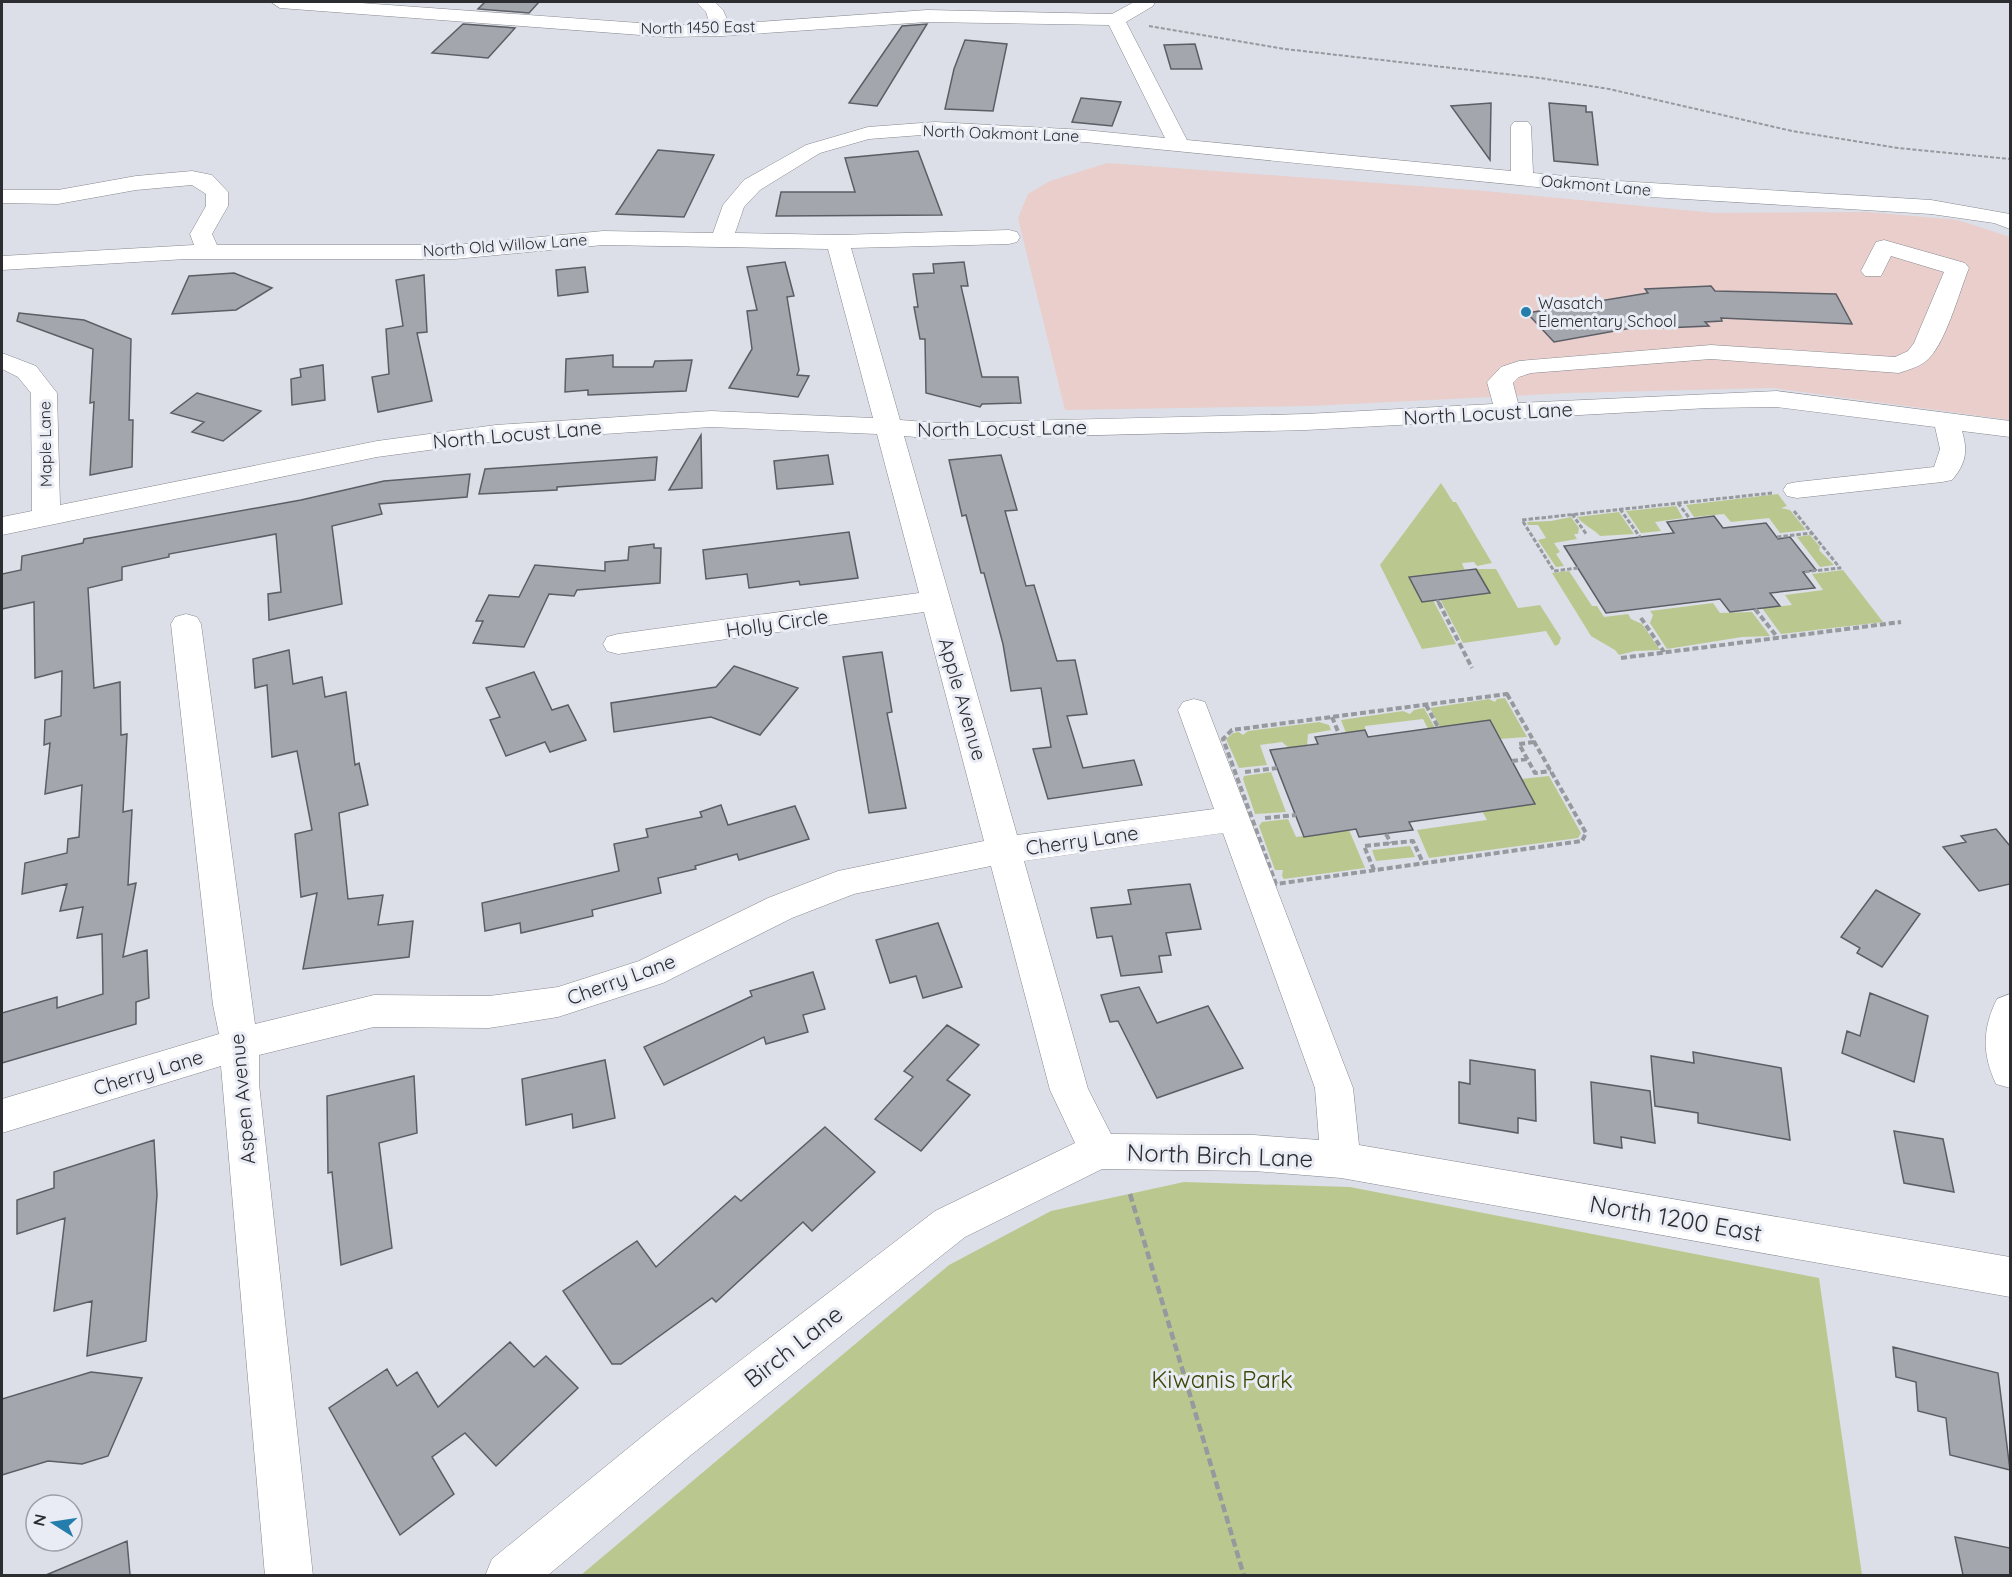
<svg xmlns="http://www.w3.org/2000/svg" width="2012" height="1577" viewBox="0 0 2012 1577" font-family="Quicksand,sans-serif">
  <style>
    .education { fill: #e9cecc }
    .green { fill: #bac88f }
    .building { fill: #a3a6ad; stroke: #5c5e65; stroke-width: 1.5 }
    .lines { fill: none; stroke-linecap: round; stroke-linejoin: round }
    .minor-casing { stroke: #85888f; stroke-width: 1 }
    .path-far3 { stroke: #97999f; stroke-width: 2; stroke-dasharray: 4 2; stroke-linecap: butt }
    .path-far2 { stroke: #97999f; stroke-width: 3; stroke-dasharray: 4.5 2; stroke-linecap: butt }
    .path-far1 { stroke: #97999f; stroke-width: 4; stroke-dasharray: 6 3; stroke-linecap: butt }
    .path { stroke: #97999f; stroke-width: 4.5; stroke-dasharray: 8 4; stroke-linecap: butt }
    .minor { fill: #fff; fill-rule: evenodd }
    .poi-dot { fill: #257dab; stroke: #e9ecf4; stroke-width: 2 }
    .labels { text-anchor: middle; dominant-baseline: central; stroke-width: 6; stroke-linejoin: round; paint-order: stroke }
    .far-street-label { font-size: 16px; fill: #2c2d30; stroke: #e9ecf4 }
    .far-poi-label { font-size: 16px; fill: #2c2d30; stroke: #e9ecf4; text-anchor: start }
    .street-label { font-size: 20px; fill: #2c2d30; stroke: #e9ecf4 }
    .near-street-label { font-size: 24px; fill: #2c2d30; stroke: #e9ecf4 }
    .near-park-label { font-size: 24px; fill: #3e4807; stroke: #e9ecf4 }
  </style>
  <rect width="100%" height="100%" fill="#dcdfe7"/>
  <!-- education -->
  <path class="education" d="M1107,163L1485,191L1715,213L1868,212L1958,220L2010,237V420L1773,388L1569,393L1309,406L1065,410L1018,218L1028,194L1050,181Z"/>
  <!-- green -->
  <path class="green" d="M1441,483L1453,502H1456L1492,563L1477,566L1474,562L1462,563L1465,571L1409,577L1422,601L1433,600L1456,644L1422,649L1380,565Z
    M1778,494L1787,506L1781,508L1790,510L1806,530L1780,533L1769,518L1731,522L1724,514L1694,517L1686,505Z
    M1676,506L1683,518L1655,522L1661,531L1641,533L1626,511Z
    M1619,512L1634,534L1600,536C1595,530 1585,526 1577,517Z
    M1571,517L1579,528L1578,534H1574L1577,539L1554,543L1560,552L1556,554L1564,566L1556,567L1538,540L1546,538L1538,525H1528L1527,522L1551,521Z
    M1810,535L1820,547L1819,550L1834,565L1820,567L1797,537Z
    M1476,569H1496L1518,608L1540,605L1561,638L1559,644L1555,646L1546,631L1463,643L1440,599L1489,593Z
    M1843,570L1883,622L1781,634L1762,608L1792,605L1785,595L1823,590L1812,574Z
    M1569,571L1592,606H1597L1604,617L1628,614L1631,619L1642,624L1660,650L1635,651L1619,655L1615,650L1591,636L1552,573Z
    M1713,603L1720,613L1752,612L1770,636L1742,637L1667,649L1650,623L1653,615L1650,611Z
    M1505,698L1527,737L1500,739L1440,727L1430,708L1489,699L1495,702L1497,699Z
    M1424,708L1435,728L1428,729L1423,719L1365,726V730L1346,733L1341,720L1403,711L1410,714L1414,710Z
    M1319,722L1329,725L1331,730L1308,734L1307,745L1289,748L1282,742L1260,745L1267,765L1239,768L1226,739L1233,733L1239,732L1243,735L1248,731Z
    M1271,772L1286,812L1255,814L1243,779L1244,776Z
    M1549,776L1581,833L1578,838L1429,858L1417,830L1487,820L1482,811L1521,779Z
    M1288,819L1296,837L1349,830L1365,868L1284,879L1282,876L1283,870H1275L1259,826L1262,822Z
    M1410,846L1415,857L1376,861L1372,850Z
    M1184,1182L1350,1187L1819,1278L1862,1575H581L949,1265L1051,1211Z"/>
  <!-- building -->
  <path class="building" d="M485,2H539L529,13L478,9Z
    M463,24L515,28L488,58L432,53Z
    M927,24L877,106L849,103L902,26Z
    M965,40L1007,44L993,111L945,109L954,69Z
    M1195,44L1202,69H1171L1164,45Z
    M1081,98L1121,102L1112,126L1072,122Z
    M1491,103L1490,160L1451,106Z
    M1549,103L1586,106V112H1592L1598,165L1554,161Z
    M658,150L714,155L684,217L616,214Z
    M918,151L942,215L776,216L781,192H855L845,158Z
    M785,262L794,296L787,297L799,370L797,375L809,376L798,397L729,388L752,349L747,311L757,310L747,267Z
    M964,262L968,286H961L982,377H1018L1021,403L982,404L980,407L926,393L925,339H920L914,307H918L913,274L934,273L933,264Z
    M585,267L588,292L558,296L556,270Z
    M234,273L272,288L236,310L172,314L189,276Z
    M424,275L427,332L417,333L432,401L378,412L372,377L389,374L386,329L403,326L396,280Z
    M1711,286L1715,291L1836,294L1852,324L1721,318L1722,321L1705,322L1709,326L1664,328L1659,323L1554,342L1527,313L1648,293L1645,289Z
    M19,313L84,320L131,339L129,420H133L132,467L90,475L94,402L90,403L93,349L17,321Z
    M613,355V367H653L655,361L692,360L686,391L588,395V390L565,392L566,359Z
    M323,365L325,400L292,405L291,379L301,377L300,369Z
    M197,393L261,411L223,441L192,432L204,422L171,413Z
    M701,435L702,488L669,490Z
    M828,455L833,484L777,489L774,461Z
    M1001,455L1017,510L1005,511L1026,586L1034,585L1057,661L1075,660L1087,714L1067,716L1083,768L1134,760L1142,785L1048,799L1033,749L1051,747L1041,688L1011,691L1003,644L984,573H981L966,515L962,516L949,460Z
    M657,457L655,480L557,487V490L479,494L485,469Z
    M470,474L467,497L379,504L382,514L332,526L342,604L269,620L268,594L281,592L276,534L169,554V557L122,567V580L88,588L94,688L120,682L121,735L127,734L123,812L132,810L128,885L136,883L123,957L147,950L149,998L136,1002V1024L2,1063V1013L57,997V1008L103,994L102,934L77,938L83,907L60,911L67,884L22,894L25,863L67,853L68,839L79,837L82,785L45,794L50,743L44,745L45,720L61,716L62,671L35,678L34,602L2,609V574L21,570L22,556L83,543L84,539L301,500L384,481Z
    M1714,516L1723,528L1766,523L1778,539L1790,537L1816,570L1803,572L1815,588L1770,593L1780,606L1730,612L1720,599L1606,613L1564,546L1674,533L1667,522Z
    M849,532L858,578L800,585L799,581L749,588L747,574L706,579L703,550Z
    M654,544V548H661L660,583L577,590L574,596L549,594L524,647L473,643L483,621H476L489,595L519,597L535,565L605,571V562L628,560L629,547Z
    M1476,569L1490,593L1422,602L1409,577Z
    M289,650L293,684L322,677L325,697L346,692L355,765L359,763L368,805L339,813L348,899L383,895L378,925L413,921L409,957L303,969L317,893L301,897L295,834L312,830L297,751L272,757L267,685L255,688L253,659Z
    M882,652L892,712L887,713L906,808L869,813L843,657Z
    M734,666L798,688L760,735L711,717L614,732L611,703L716,687Z
    M534,672L552,710L568,705L586,740L550,752L545,742L506,756L490,720L500,717L486,688Z
    M1490,720L1535,804L1409,822L1413,830L1359,837L1356,829L1304,837L1270,750L1318,744L1315,737L1365,730L1368,737Z
    M721,805L728,825L795,806L809,839L739,860L737,854L695,866L696,869L658,878L661,893L592,910L593,916L521,933L520,923L485,931L482,903L619,871L614,844L648,837L646,829L702,817L700,812Z
    M1996,829L2010,846V884L1979,891L1943,847L1966,842L1961,836Z
    M1190,884L1201,929L1166,933L1171,955L1159,956L1162,972L1121,976L1112,936L1097,938L1091,908L1131,904L1128,890Z
    M1876,890L1920,914L1882,967L1857,953L1860,948L1841,937Z
    M938,923L962,987L923,998L916,976L890,983L876,940Z
    M813,972L825,1009L803,1015L808,1032L766,1044L764,1037L664,1085L644,1047L752,996L750,991Z
    M1139,987L1157,1023L1208,1006L1243,1068L1157,1098L1118,1021L1110,1022L1101,995Z
    M1870,993L1928,1016L1914,1082L1842,1053L1847,1031L1860,1036Z
    M947,1025L979,1045L947,1080L970,1095L921,1151L875,1119L913,1077L904,1071Z
    M1693,1052L1781,1068L1790,1140L1698,1123V1113L1655,1106L1651,1056L1694,1063Z
    M605,1060L615,1118L573,1128L572,1114L526,1125L522,1079Z
    M1470,1060L1535,1070L1536,1121L1518,1118V1133L1459,1123V1082L1470,1084Z
    M414,1076L417,1133L379,1143L392,1248L341,1265L332,1172L328,1173L327,1096Z
    M1591,1082L1650,1091L1655,1143L1621,1137L1622,1148L1594,1143Z
    M825,1127L875,1172L812,1231L803,1222L716,1302L712,1298L621,1364H612L563,1291L637,1241L656,1267L735,1196L741,1201Z
    M1894,1131L1943,1139L1954,1192L1904,1183Z
    M154,1140L157,1195L146,1341L87,1356L92,1301L54,1311L65,1218L17,1234V1200L54,1188V1172Z
    M510,1342L534,1367L546,1356L578,1388L496,1466L465,1433L432,1457L454,1494L400,1535L329,1408L387,1369L397,1386L417,1372L438,1407Z
    M1893,1347L1998,1373L2010,1470L1950,1455L1946,1418L1918,1411L1916,1382L1896,1377Z
    M91,1372L142,1378L108,1456L82,1464L48,1461L2,1475V1399Z
    M1955,1537L2010,1548V1575H1963Z
    M127,1541L130,1575H46Z"/>
  <g class="lines">
    <defs>
      <path id="minor" d="M271,2H347L667,25H710L706,12L696,2H715L723,10L729,24L927,10L1112,14L1134,2H1155L1153,6L1126,22L1187,140L1511,171V126L1514,122H1528L1531,126L1533,173L1618,181L1931,200L2010,214V229L1994,223L1931,214L1618,195L1085,142L935,134L869,139L820,153L760,190L744,207L735,233L838,235L1009,230L1017,232L1020,237L1017,242L1009,244L851,248L900,420L939,423L1306,414L1493,404L1487,382L1501,367L1519,361L1711,345L1895,357L1908,351L1914,343L1944,272L1891,256L1881,276H1865L1861,271L1876,242L1884,240L1965,263L1969,268C1959,292 1945,347 1925,362C1918,367 1908,370 1899,373L1711,359L1531,373L1519,377L1513,383L1518,403L1777,391L2010,421V437L1962,431C1968,451 1966,464 1952,480L1942,482L1797,498L1787,496L1783,490L1787,484L1797,482L1934,467L1940,449L1935,427L1777,407L1708,408L1306,430L939,439L904,436L1017,835L1214,809L1178,710L1183,702L1194,699L1205,702L1353,1088L1359,1145L2010,1257V1297L1341,1178L1254,1171L1102,1169L965,1237L691,1455L547,1576H485L492,1559L659,1423L935,1211L1075,1143L1050,1090L991,866L854,894L792,918L663,983L558,1017L489,1028L374,1027L259,1055V1084L313,1576H265L221,1066L2,1133V1099L219,1034L213,1005L171,624L175,617L186,614L197,617L201,624L255,1024L374,995L489,996L558,987L639,961L768,898L838,871L984,841L924,612L618,654L607,651L603,644L607,637L618,634L919,593L877,434L711,427L496,441L377,457L2,535V517L32,511L31,393L18,377L2,369V353L36,366L57,393L60,505L377,441L496,425L711,411L873,418L828,249L603,245L455,259H186L2,270V256L194,245L190,234L206,206V194L192,185L136,190L58,204L2,203V190H58L136,176L192,171L212,175L228,192V206L212,234L217,245H455L603,231L713,233L723,205L744,180L806,145L868,127L935,122L1085,130L1165,138L1109,25L927,22L722,36L667,37L280,8ZM1223,833L1315,1088L1319,1140L1254,1135L1111,1134L1088,1089L1024,861Z
        M2010,994V1088L1996,1084C1982,1054 1982,1029 1997,999Z"/>
    </defs>
    <!-- minor casing -->
    <use href="#minor" class="minor-casing"/>
    <!-- path-far3 -->
    <path class="path-far3" d="M1149,26L1285,49L1540,78L1609,89L1792,131L1898,148L2010,159"/>
    <!-- path-far2 -->
    <path class="path-far2" d="M1678,503L1690,519
      M1620,509L1640,537
      M1794,511L1840,568L1803,572
      M1572,514L1587,535
      M1777,537L1812,533
      M1578,568L1554,571L1522,520L1772,493
      M1437,600L1440,605"/>
    <!-- path-far1 -->
    <path class="path-far1" d="M1439,603L1472,668
      M1755,609L1778,638
      M1641,618L1664,652
      M1621,658L1901,622
      M1507,694L1586,833L1582,841L1276,884L1223,739L1232,730Z
      M1426,705L1438,727
      M1332,717L1339,734
      M1534,742L1519,744L1535,773L1551,771
      M1512,761L1528,759
      M1245,772L1277,768
      M1265,818L1296,815
      M1386,834L1391,843
      M1374,870L1364,846L1413,841L1423,863"/>
    <!-- path -->
    <path class="path" d="M1130,1194L1244,1576"/>
    <!-- minor -->
    <use href="#minor" class="minor"/>
  </g>
  <!-- markers -->
  <circle class="poi-dot" cx="1526" cy="312" r="6"/>
  <g class="labels">
    <!-- far-street labels -->
    <g class="far-street-label">
      <text transform="translate(698 27) rotate(-1)">North 1450 East</text>
      <text transform="translate(1001 133) rotate(2)">North Oakmont Lane</text>
      <text transform="translate(1596 185) rotate(5)">Oakmont Lane</text>
      <text transform="translate(505 245) rotate(-4)">North Old Willow Lane</text>
      <text transform="translate(45 444) rotate(-91)">Maple Lane</text>
    </g>
    <!-- far-poi labels -->
    <g class="far-poi-label">
      <text x="1538" y="303">Wasatch<tspan x="1538" dy="18">Elementary School</tspan></text>
    </g>
    <!-- street labels -->
    <g class="street-label">
      <text transform="translate(1488 413) rotate(-3)">North Locust Lane</text>
      <text transform="translate(1002 428) rotate(-1)">North Locust Lane</text>
      <text transform="translate(517 434) rotate(-5)">North Locust Lane</text>
      <text transform="translate(777 623) rotate(-8)">Holly Circle</text>
      <text transform="translate(963 699) rotate(74)">Apple Avenue</text>
      <text transform="translate(1082 840) rotate(-8)">Cherry Lane</text>
      <text transform="translate(621 979) rotate(-20)">Cherry Lane</text>
      <text transform="translate(148 1072) rotate(-17)">Cherry Lane</text>
      <text transform="translate(242 1099) rotate(-95)">Aspen Avenue</text>
    </g>
    <!-- near-street labels -->
    <g class="near-street-label">
      <text transform="translate(1220 1155) rotate(2)">North Birch Lane</text>
      <text transform="translate(1676 1218) rotate(10)">North 1200 East</text>
      <text transform="translate(793 1346) rotate(-38)">Birch Lane</text>
    </g>
    <!-- near-park labels -->
    <g class="near-park-label">
      <text x="1222" y="1379">Kiwanis Park</text>
    </g>
  </g>
  <!-- border -->
  <rect width="2012" height="1577" fill="none" stroke="#2c2d30" stroke-width="6"/>
  <!-- north arrow -->
  <g transform="translate(54 1523) rotate(282)"><circle r="28" fill="#e9ecf4" stroke="#9da0a6" stroke-width="1.5"/>
  <path d="M0-4.5L10 22L0 15L-10 22Z" fill="#257dab"/>
  <text y="-9" font-size="16" font-weight="bold" text-anchor="middle" fill="#2c2d30">N</text>
  </g>
</svg>
